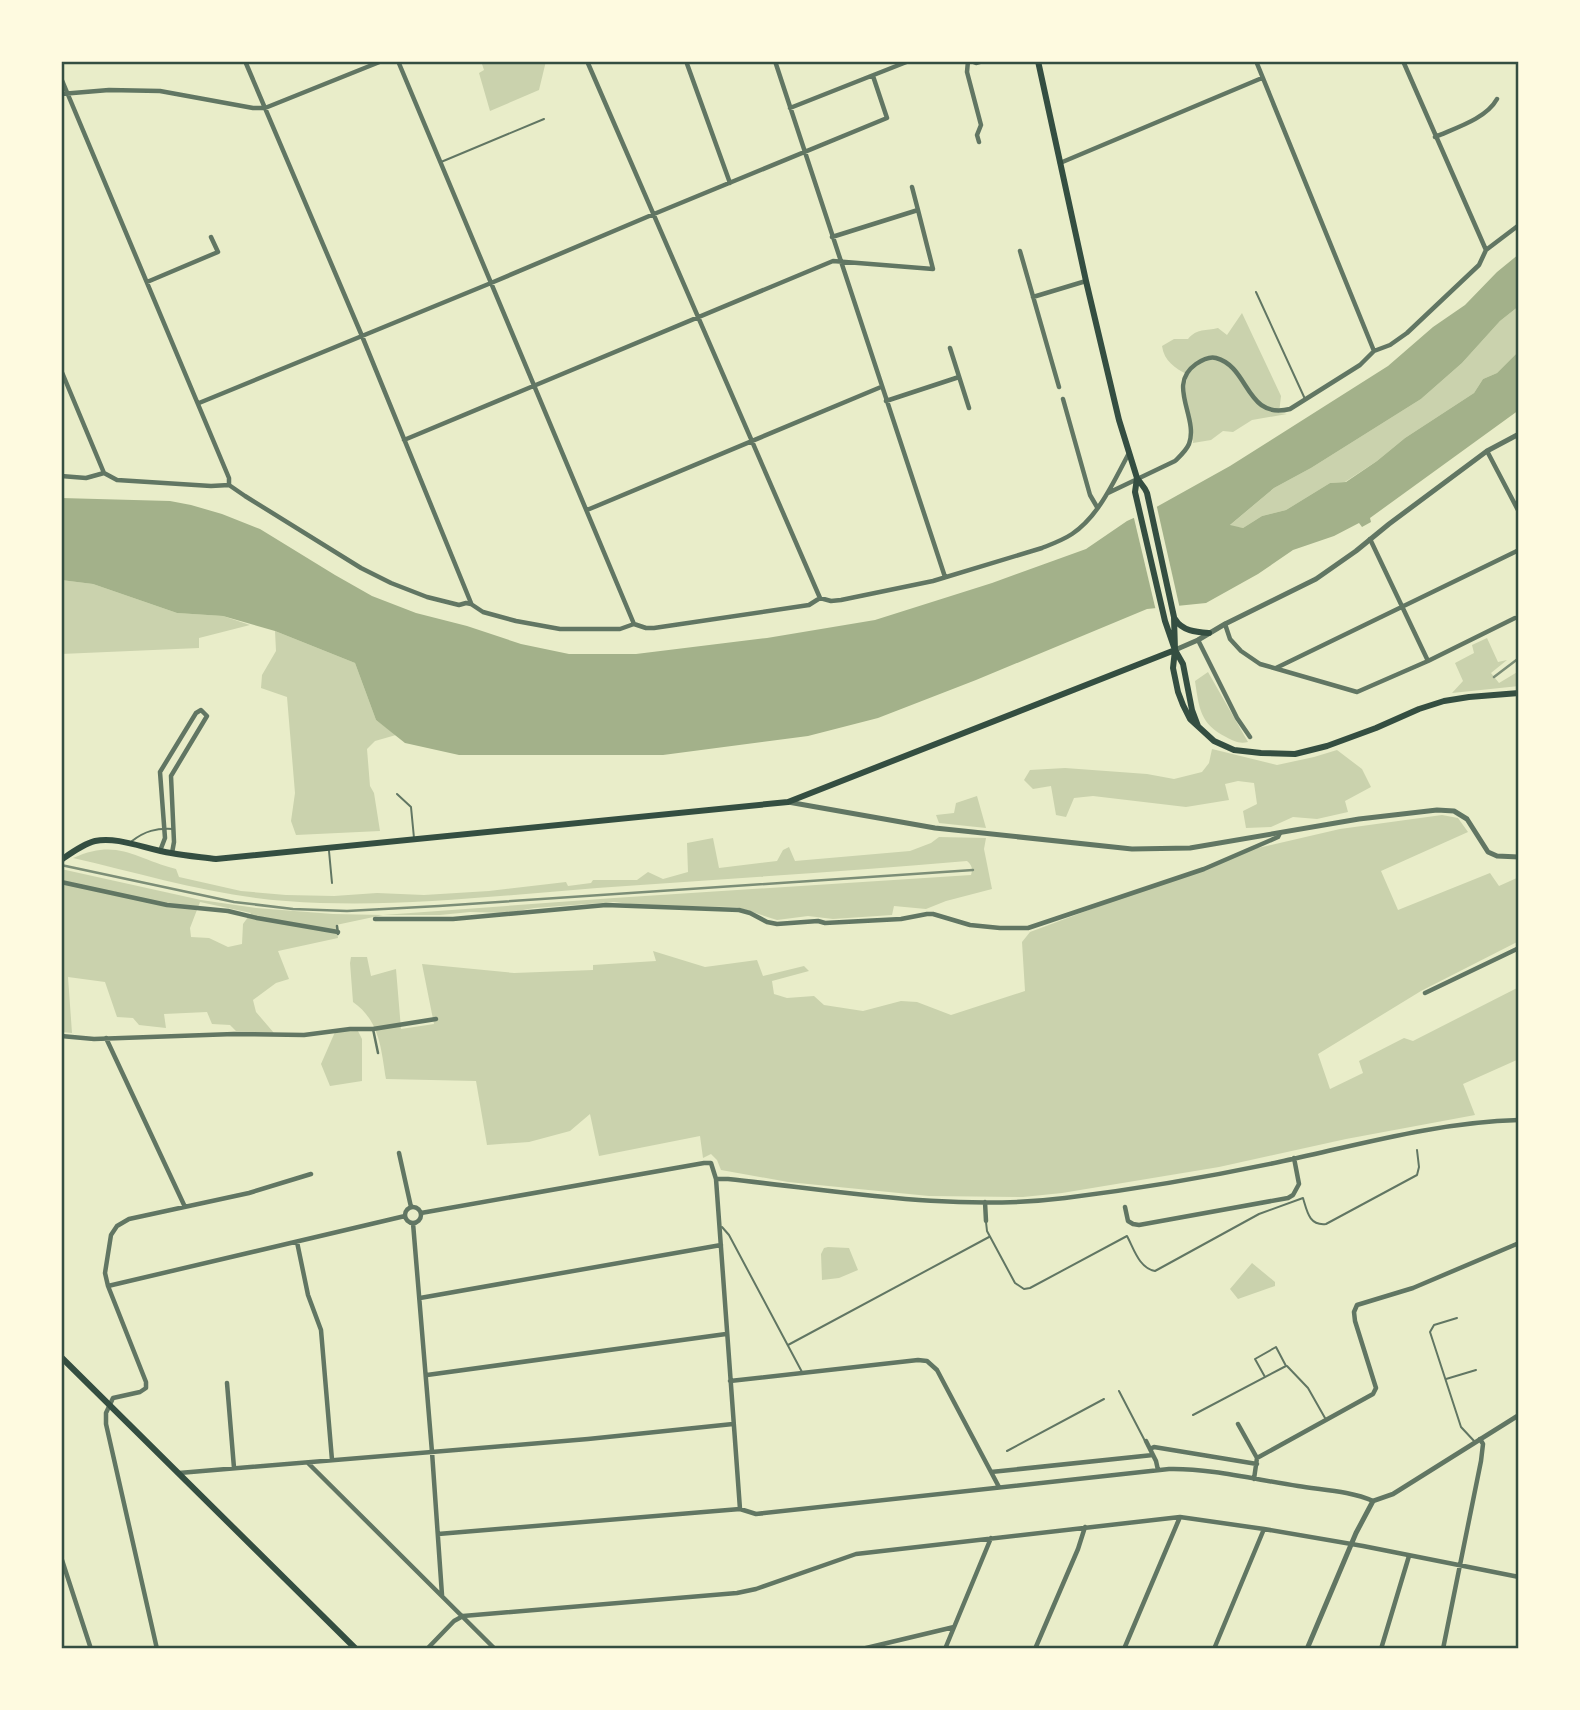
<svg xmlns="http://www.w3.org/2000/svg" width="1580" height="1710" viewBox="0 0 1580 1710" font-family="Karla,sans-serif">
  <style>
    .green { fill: #cad2ad; fill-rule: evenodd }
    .water { fill: #a3b18a }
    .pier { fill: #e9edc9 }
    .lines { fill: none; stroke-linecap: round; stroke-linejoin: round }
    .service { stroke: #617663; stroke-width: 2 }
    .pedestrian { stroke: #617663; stroke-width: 2.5 }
    .minor { stroke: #617663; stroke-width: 4.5 }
    .tertiary { stroke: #617663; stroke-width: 5 }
    .secondary { stroke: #344e41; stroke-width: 6 }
    .rail { stroke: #7c8e77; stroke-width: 2.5 }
    .neatline { fill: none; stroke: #344e41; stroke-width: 2.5 }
  </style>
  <rect width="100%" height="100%" fill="#e9edc9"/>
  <!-- green -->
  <path class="green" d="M478,61H546L539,90L490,111L479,73L484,70L482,64H479Z
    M1519,306V351L1497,373L1483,379L1474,393L1405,438L1377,461L1345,482L1330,483L1286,510L1262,516L1243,528L1229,526L1274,488L1311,468L1421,399L1462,363L1500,321Z
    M1242,313L1281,396L1279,413L1287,414L1252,420L1233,432L1223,431L1211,440L1193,443C1195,419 1180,397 1188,375C1175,368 1164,361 1162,346L1174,339H1188C1197,328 1206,331 1218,328L1227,335Z
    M61,580L93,584L177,613L223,616L250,625L199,638V648L61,654Z
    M275,631L355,663L376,720L396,735L375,741L367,749L370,786L374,793L380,831L296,835L291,821L295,793L287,697L261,688L262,675L276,651Z
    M1487,638L1498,662L1507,660L1491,673L1499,683L1519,671V686L1452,693L1463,681L1455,663L1474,653L1472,645Z
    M1208,672L1248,742C1239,744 1234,741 1226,737C1200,724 1199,708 1195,681Z
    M1212,749L1277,765L1314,757L1337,750L1362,769L1371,787L1345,801L1348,812L1317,819L1293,817L1271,827L1246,828L1243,811L1257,804L1254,783L1238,781L1225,784L1229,800L1186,807L1093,796L1074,798L1066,817L1056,815L1051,786L1033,789L1024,780L1030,770L1065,768L1147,774L1174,779L1202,772L1209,763Z
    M977,796L986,828L939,823L936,815L954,813L956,803Z
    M1442,815L1458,818L1468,832L1381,871L1398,910L1490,873L1499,886L1519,877V941L1421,991L1318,1054L1330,1089L1363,1073L1359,1061L1404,1038L1413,1041L1519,987V1059L1463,1084L1475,1115L1346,1139L1219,1167L1062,1193L1023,1197L929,1196L788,1182L721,1170L717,1160L711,1154L703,1158L700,1136L599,1156L590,1114L570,1131L529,1142L487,1145L476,1081L386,1079C381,1049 380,1021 353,1002L350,963L351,957H367L371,976L396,969L401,1029L434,1024L422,964L514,973L593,970V965L656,961L653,951L705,967L757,960L763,976L804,966L809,971L772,981L774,994L787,998L814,996L824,1005L863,1011L901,1001L917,1002L951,1015L1025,991L1022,942L1030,932L1249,850L1340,829Z
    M939,837L986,838L984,849L992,889L946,901L926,909L894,906L892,915L833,919L808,916L777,920L737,907L647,906L614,902L534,908L507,913L470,912L440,915H383L336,925L338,938L278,951L289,979L276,983L253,1000L256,1012L274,1033L236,1031L230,1025L212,1024L207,1012L164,1014L166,1028L139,1025L133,1018L117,1017L105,982L68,977L72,1033L61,1032V869L201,900L256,908L333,914L383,915L614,898L971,875C973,869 972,865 967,861C844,872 720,879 597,888C494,896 389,909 286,901C214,896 143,874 73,858C118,838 134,858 176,869L179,877L241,891L286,895L334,896L377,893L424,895L489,891L566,882L568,886L591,883L593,880H637L648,872L663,879L688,872L687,843L713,838L719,868L777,861L783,850L789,847L795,861L910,851L931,843ZM200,902L251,913L243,924L242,944L228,947L209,938L191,937L190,928Z
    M357,1029L362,1039V1081L330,1086L321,1064L335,1032Z
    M828,1247L849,1248L858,1270L839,1278L822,1280L821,1254L824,1248Z
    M1252,1263L1275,1282V1286L1238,1299L1230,1289Z"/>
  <!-- water -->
  <path class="water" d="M1519,254V306L1500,321L1462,363L1421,399L1311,468L1274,488L1230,525L1243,528L1262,516L1286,510L1330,483L1346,482L1377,461L1405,438L1474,393L1483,379L1497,373L1519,351V410L1370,518L1371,522L1362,527L1359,523L1334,536L1293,550L1258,574L1206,603L1147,609L976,680L878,718L808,736L663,755H459L405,743L376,720L355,663L275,631L223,616L177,613L93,584L61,580V498L170,501L191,505L222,514L260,529L335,575L372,596L416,613L467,626L521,644L569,654H636L767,638L875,620L992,583L1086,549L1127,521L1151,510L1230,466L1388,366L1433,327L1465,305L1497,272Z"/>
  <!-- pier -->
  <path class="pier" d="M1156,503L1180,609L1156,611L1133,514Z"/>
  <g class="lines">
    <!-- service -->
    <path class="service" d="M441,162L544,119
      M1256,292L1305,399
      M397,794L411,807L414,838
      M132,841C145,831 156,828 173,829
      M329,851L332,883
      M986,1222L987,1231L1015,1283L1024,1289L1030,1288L1127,1236C1134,1249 1139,1268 1155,1271L1259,1214L1303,1198C1307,1211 1309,1226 1326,1224L1417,1175L1419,1167L1417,1150
      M722,1227L729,1235L802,1372
      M1457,1318L1434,1325L1430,1332L1461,1427L1475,1442
      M788,1345L989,1237
      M1287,1366L1308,1388L1325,1418
      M1446,1379L1476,1370
      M1119,1391L1145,1441
      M1193,1415L1286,1366L1276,1347L1255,1359L1265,1377
      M1007,1451L1104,1399"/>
    <!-- pedestrian -->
    <path class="pedestrian" d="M337,926L338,934
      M373,1029L378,1053"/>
    <!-- minor -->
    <path class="minor" d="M245,61L362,336L471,603
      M398,61L634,624
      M587,61L820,598
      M686,61L730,183
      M775,61L945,577
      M968,61L967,72L981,125L977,135L979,142
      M971,61L976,63L983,61
      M1256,61L1374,351
      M1403,61L1486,250
      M61,78L229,478V485
      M61,94L109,90L160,91L253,108H265L382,61
      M790,108L909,61
      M1435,137C1455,128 1486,119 1497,99
      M1060,163L1262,78
      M912,187L918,210
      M1020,251L1059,387
      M147,282L218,252L211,237
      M1033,297L1086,281
      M950,348L969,408
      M61,370L104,473
      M1063,399L1090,495L1097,507
      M886,401L959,377
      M199,403L491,283L654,214L887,118L873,76
      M404,440L833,261L933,269L918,210L832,237
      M1487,451L1519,512
      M61,476L86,478L104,473L117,480L211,486L229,485L245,496L361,568L391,583L427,597L459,605L466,603L471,604L483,612L516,621L560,629H620L634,624L646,628H654L809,605L820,598L831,601L841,600L933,581L1042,548C1052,544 1063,540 1072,534C1099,516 1114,481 1129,453
      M1108,493L1175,461C1180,456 1186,451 1189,444C1199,417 1166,385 1196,364C1202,360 1209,356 1216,358C1250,367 1245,420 1290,409L1360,365L1374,351L1390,345L1407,333L1479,265L1486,250L1519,225
      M587,510L881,387
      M1370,539L1428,661
      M1225,624L1230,639L1241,651L1260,664L1357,692L1428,661L1515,618
      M1198,640L1237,718L1250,737
      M1276,668L1519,550
      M160,851L165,838L160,772L196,713L201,710L207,716L171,776L174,842L172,853
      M61,882L167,905L228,911L257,918L338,932
      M375,919H453L606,905L739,910L750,913L767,922L777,924L818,921L825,923L901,919L927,914H933L970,925L1000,928H1028L1204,869L1278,837L1280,833
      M1425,993L1519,948
      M61,1036L94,1039L234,1034L304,1035L350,1029H373L436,1019
      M106,1038L185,1207
      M399,1153L411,1207
      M716,1179H728C840,1191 953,1212 1065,1198C1137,1189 1208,1177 1279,1162C1358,1145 1438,1122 1519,1120
      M985,1202L986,1221
      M1125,1207L1128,1221L1133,1224L1139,1225L1288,1198L1293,1195L1299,1184L1294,1158
      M405 1215a8 8 0 1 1 16 0a8 8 0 1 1-16 0Z
      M421,1213L704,1163H711L716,1179L740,1509
      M413,1223L432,1452L442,1595
      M297,1242L308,1295L321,1330L332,1460
      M108,1286L405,1216
      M420,1298L721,1245
      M427,1375L726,1334
      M730,1381L918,1360L927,1361L937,1370L999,1487
      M227,1383L234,1468
      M1238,1424L1257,1458L1254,1479
      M1146,1441L1156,1461L1158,1470
      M1150,1449L1154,1447L1257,1464
      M1257,1458L1373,1394L1376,1388L1355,1321L1354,1312L1357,1305L1413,1288L1519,1243
      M308,1463L495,1649
      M991,1472L1153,1455
      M179,1473L588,1439L733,1424
      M438,1534L740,1509L756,1514L1169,1469C1210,1468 1257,1480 1298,1486C1323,1490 1351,1491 1373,1501
      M61,1557L91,1649
      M157,1649L106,1424V1413L113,1398L140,1392L146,1388V1382L108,1286L105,1273L111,1235L117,1226L129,1219L249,1193L311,1174
      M427,1649L454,1621L463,1616L737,1593L756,1589L856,1554L1180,1517L1264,1529L1363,1546L1519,1577
      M862,1649L954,1627
      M945,1649L991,1538
      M1035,1649L1078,1549L1085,1527
      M1124,1649L1180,1517
      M1214,1649L1264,1529
      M1381,1649L1409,1556
      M1443,1649L1481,1461L1483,1444L1480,1439"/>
    <!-- tertiary -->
    <path class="tertiary" d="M1175,650L1198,640L1225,624L1316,579L1356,551L1389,524L1487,451L1519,434
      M788,802L935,828L1132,849L1190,848L1359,819L1437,810L1454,811L1467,819L1488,852L1497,856L1519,857
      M1307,1649L1356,1533L1373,1501L1393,1494L1519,1415"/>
    <!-- secondary -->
    <path class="secondary" d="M1038,61L1086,281L1119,420L1137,478L1145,489L1147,493L1174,617L1175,650L1173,668L1178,692L1183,705L1190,719L1214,741L1234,750L1261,753L1295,754L1327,746L1376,728L1419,709L1444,701L1469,697L1519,693
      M1137,478L1135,492L1165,621L1175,650L1183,664L1192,710L1198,726
      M1175,619C1182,631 1196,632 1209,633
      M61,860C71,853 83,844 95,841C118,836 148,850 171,853C186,856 201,857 216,859L788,802L1175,650
      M61,1357L356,1649"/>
    <!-- rail -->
    <path class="rail" d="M1494,677L1519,658
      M61,865L234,902L293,909L347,911L439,906L973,870"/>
  </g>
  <!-- border -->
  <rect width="1580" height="1710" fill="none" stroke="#fefae0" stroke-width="126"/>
  <rect x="63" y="63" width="1454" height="1584" class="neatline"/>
</svg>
